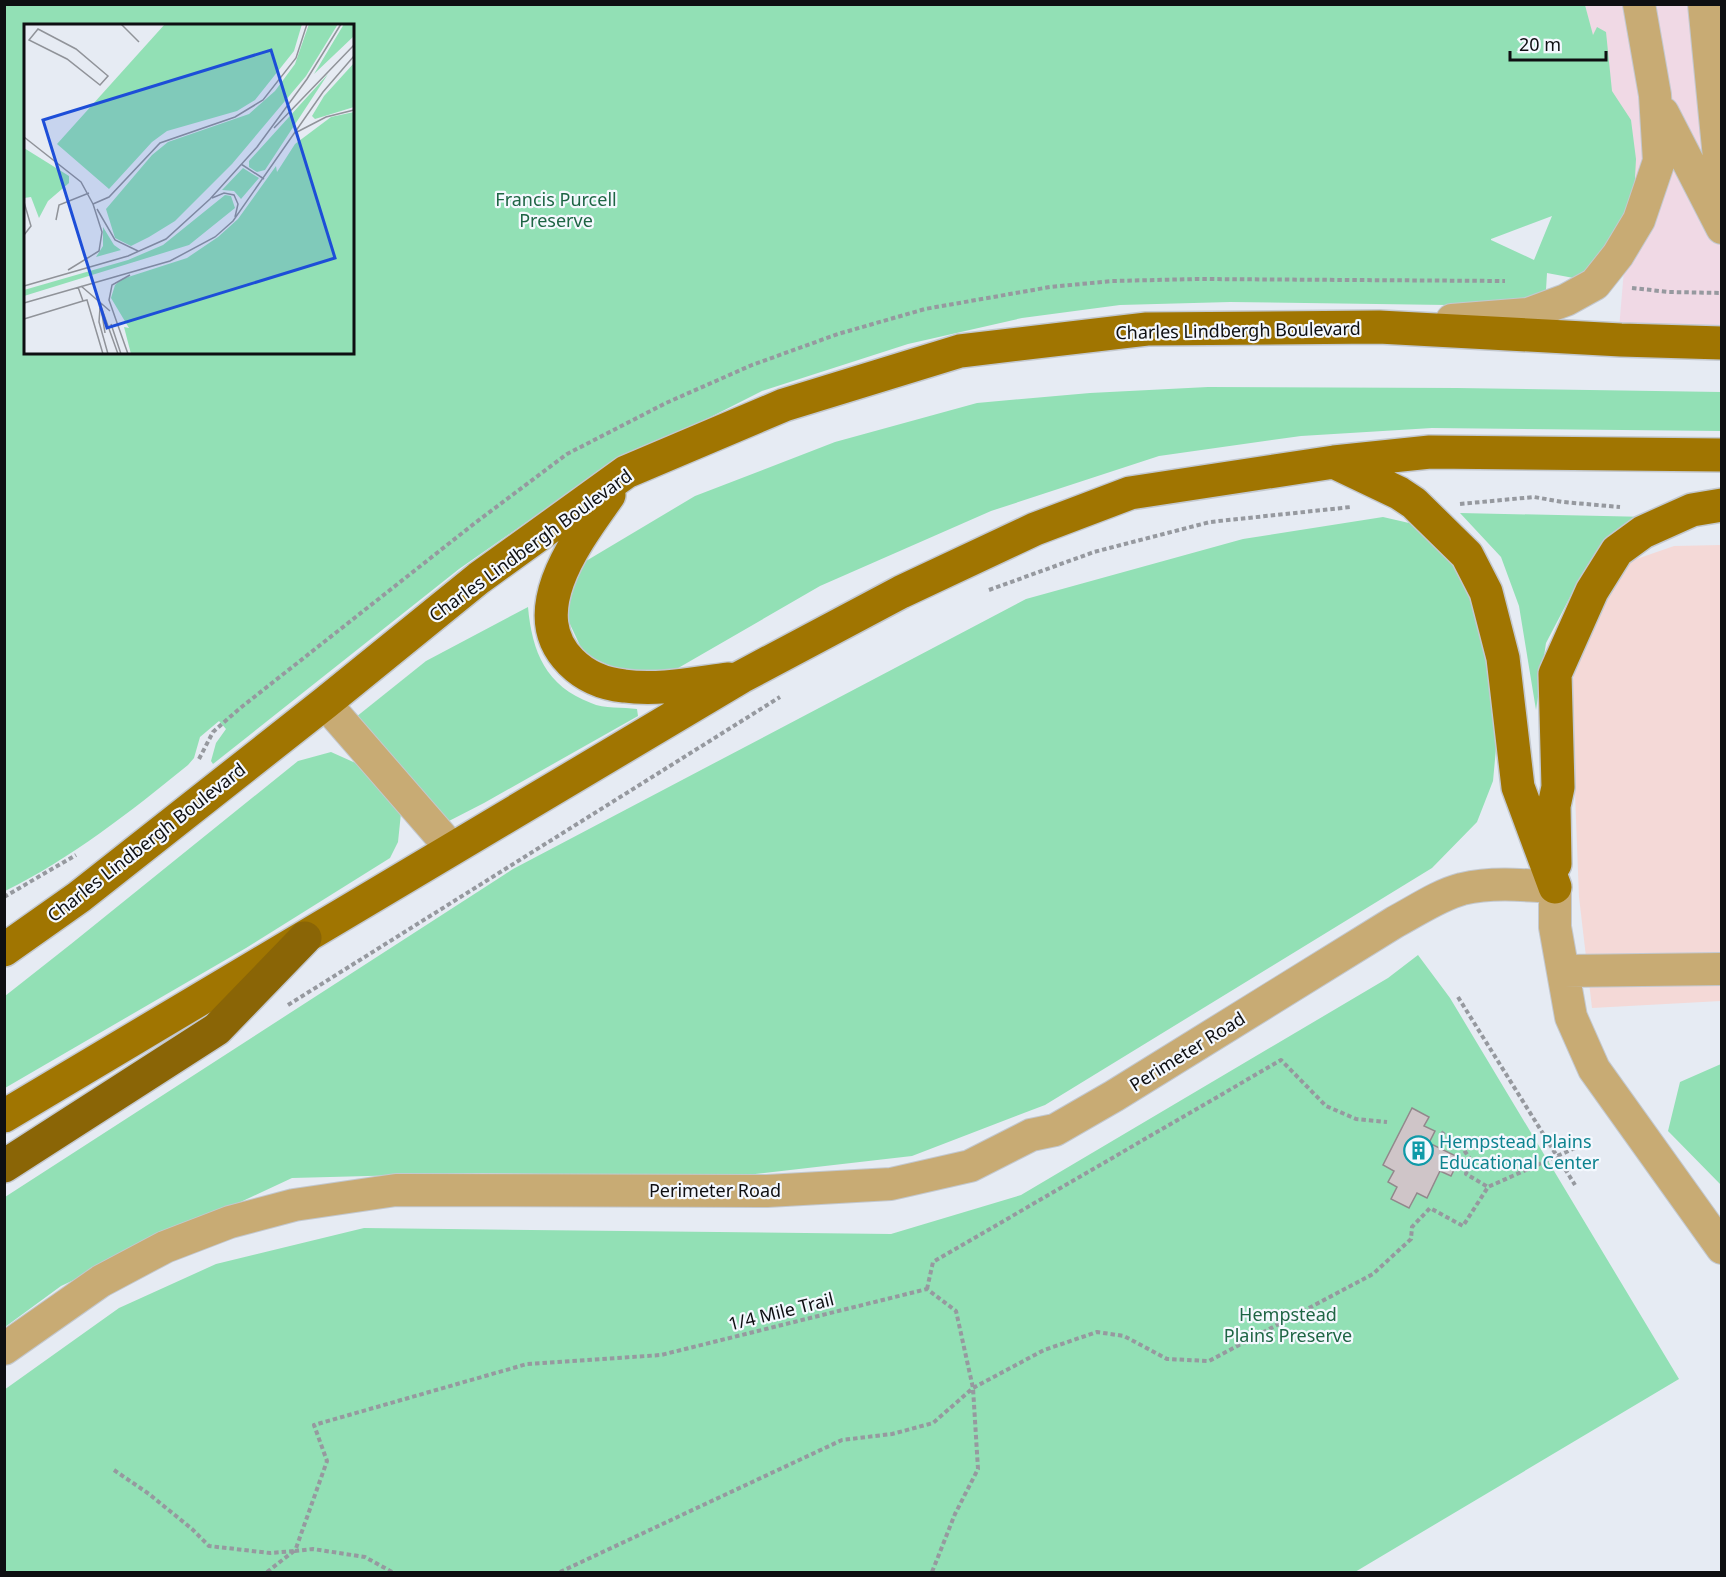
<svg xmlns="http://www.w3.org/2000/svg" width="1726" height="1577" viewBox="0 0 1726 1577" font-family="'Noto Sans',sans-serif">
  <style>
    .commercial { fill: #f0d9e5 }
    .industrial { fill: #f4d9d7 }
    .green { fill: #92e0b5; fill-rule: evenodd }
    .building { fill: #cfc5c8; stroke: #92888c; stroke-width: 1.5 }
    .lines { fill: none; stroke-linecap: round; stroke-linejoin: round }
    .minor-casing { stroke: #c3c8cf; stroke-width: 34 }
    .major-casing { stroke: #c3c8cf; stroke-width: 36 }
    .highway-casing { stroke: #c3c8cf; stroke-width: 36 }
    .path { stroke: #96999f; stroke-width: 4; stroke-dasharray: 4.5 3; stroke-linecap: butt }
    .minor { stroke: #c8ab74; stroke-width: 32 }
    .major { stroke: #a07501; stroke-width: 33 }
    .highway { stroke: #8a6506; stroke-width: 33 }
    .labels { text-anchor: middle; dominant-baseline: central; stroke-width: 4.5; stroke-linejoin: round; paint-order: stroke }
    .park-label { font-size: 18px; fill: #1e6544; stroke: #f4f8fe }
    .street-label { font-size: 18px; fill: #0e0f12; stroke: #f4f8fe }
    .culture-label { font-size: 18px; fill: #0d838f; stroke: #f4f8fe; text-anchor: start }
    .inset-road { fill: none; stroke: #909399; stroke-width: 1.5 }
    .view { fill: #1d4ed8; fill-opacity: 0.15; stroke: #1d4ed8; stroke-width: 3 }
    .inset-edge { fill: none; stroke: #0e0f12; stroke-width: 3 }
  </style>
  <rect width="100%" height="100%" fill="#e6ebf3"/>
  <!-- commercial -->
  <path class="commercial" d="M1585,5H1721V331L1619,329L1631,187Z"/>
  <!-- industrial -->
  <path class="industrial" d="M1721,545V1001L1592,1008L1579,897L1571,689L1585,626L1628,562L1674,546Z"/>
  <!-- green -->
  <path class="green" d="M4,5H1585L1593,35L1597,27L1606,32L1612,91L1631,120L1636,159L1634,197L1610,244L1579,279L1547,273L1546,290L1552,293L1518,306L1230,302L1120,305L1022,318L908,344L762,391L590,478L459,569L213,764L211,761L216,743L226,729L219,721L200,737L194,758L188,765C130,812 72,858 5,891ZM26,26H352V352H26ZM1552,216L1534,260L1491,240V239Z
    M1208,387L1457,388L1721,392V431L1432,428L1301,436L1159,456L991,511L820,586L673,671L626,673L584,654L568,620L570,589L586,561L695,496L835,442L977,403L1090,393Z
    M1460,513L1649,517L1614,542L1580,578L1546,643L1536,710L1519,606L1501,557Z
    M1383,517L1422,526L1459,560L1480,603L1497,738L1493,781L1477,822L1432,868L1045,1105L912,1156L729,1177L482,1173L292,1178L61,1286L5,1327V1197L513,869L1026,599L1243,539Z
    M528,607C532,652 546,686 591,703C604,709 623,707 637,709L638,716L484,803L447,822L356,717L426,661Z
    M331,752L360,765L401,813L398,842L390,858L246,948L5,1088V996L71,944L298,761Z
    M1418,955L1450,998L1679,1379L1355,1572H5L4,1390L119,1308L216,1264L364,1228L891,1234L1021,1195L1388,978Z
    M1721,1064V1185L1668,1131L1680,1082Z"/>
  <!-- building -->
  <path class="building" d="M1412,1108L1429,1117L1424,1126L1435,1131L1429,1143L1460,1158L1451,1176L1440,1171L1427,1198L1417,1193L1409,1208L1391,1199L1397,1187L1388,1182L1394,1171L1383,1165Z"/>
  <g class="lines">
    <defs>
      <path id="minor" d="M1704,4L1720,168L1722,206
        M1663,113L1722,228
        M1452,320L1528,314L1566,300L1595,284L1618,255L1639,220L1659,161L1655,95L1639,4
        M325,703L452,849
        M1555,887V927L1571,1017L1594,1069L1722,1248
        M1563,971L1722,969
        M4,1349L101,1281L165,1247L230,1222L294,1205L396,1190L767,1191L891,1184L970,1166L1031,1135L1055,1130L1114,1096L1395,922C1416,911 1439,895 1462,889C1493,882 1524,885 1555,887"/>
      <path id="major" d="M1334,462L1399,493L1414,503L1467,555L1486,592L1503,658L1518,787L1555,887
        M609,495C578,539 521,612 571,662C586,677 604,684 624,686C658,691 696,683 729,679
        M1555,864L1554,806L1558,787L1555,674L1592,591L1617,551L1643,532L1692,510L1722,505
        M4,950L79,897L325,703L479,578L626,472L784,405L960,351L1147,329L1379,327L1621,340L1722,343
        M4,1116L741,677L901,592L1035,529L1130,493L1334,462L1430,452L1722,455"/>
      <path id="highway" d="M4,1166L217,1029L305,938"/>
    </defs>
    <!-- minor casing -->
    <use href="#minor" class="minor-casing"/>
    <!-- major casing -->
    <use href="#major" class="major-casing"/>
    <!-- highway casing -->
    <use href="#highway" class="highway-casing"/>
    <!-- path -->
    <path class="path" d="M1632,288L1669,292L1722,293
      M1460,504L1534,497L1563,502L1620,507
      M989,590L1094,552L1210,522L1351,507
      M199,759L213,732L239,709L475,523L567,454L666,403L752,365L838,334L925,309L1050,287L1112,281L1199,279L1505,281
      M4,897L76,855
      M1458,997L1575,1185
      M288,1005L780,697
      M1441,1132L1464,1150L1470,1159L1466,1174L1488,1187
      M927,1289L933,1262L1281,1060L1326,1106L1356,1119L1387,1122
      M114,1470L149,1494L192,1529L209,1546L270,1553L295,1551
      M267,1572L294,1551
      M392,1572L365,1557L313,1549L295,1551L327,1461L314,1425L527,1364L661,1355L927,1289L956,1311L973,1388L978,1469L955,1514L932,1572
      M560,1572L842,1440L892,1434L933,1423L973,1388L1044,1350L1097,1332L1124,1336L1167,1359L1209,1361L1373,1274L1411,1239L1412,1227L1430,1208L1463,1226L1488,1187L1584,1144"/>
    <!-- minor -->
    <use href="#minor" class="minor"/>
    <!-- major -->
    <use href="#major" class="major"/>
    <!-- highway -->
    <use href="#highway" class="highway"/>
  </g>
  <!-- icons -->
  <defs>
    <symbol id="building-ring" viewBox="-11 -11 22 22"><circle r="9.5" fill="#f4f8fe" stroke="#0f9aa8" stroke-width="1.5"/><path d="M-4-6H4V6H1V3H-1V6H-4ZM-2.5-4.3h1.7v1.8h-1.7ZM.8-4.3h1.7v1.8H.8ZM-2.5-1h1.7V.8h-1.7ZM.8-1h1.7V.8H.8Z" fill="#0f9aa8"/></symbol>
  </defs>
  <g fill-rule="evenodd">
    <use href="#building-ring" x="1402" y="1134" width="33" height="33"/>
  </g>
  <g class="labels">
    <!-- park labels -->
    <g class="park-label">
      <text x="556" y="199">Francis Purcell<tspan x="556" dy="21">Preserve</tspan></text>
      <text x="1288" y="1314">Hempstead<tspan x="1288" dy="21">Plains Preserve</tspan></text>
    </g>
    <!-- street labels -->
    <g class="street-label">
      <text transform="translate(1238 330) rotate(-1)">Charles Lindbergh Boulevard</text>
      <text transform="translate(530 545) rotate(-36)">Charles Lindbergh Boulevard</text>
      <text transform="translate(146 842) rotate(-38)">Charles Lindbergh Boulevard</text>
      <text transform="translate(1187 1051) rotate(-32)">Perimeter Road</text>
      <text x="715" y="1190">Perimeter Road</text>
      <text transform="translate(781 1311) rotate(-14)">1/4 Mile Trail</text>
    </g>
    <!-- culture labels -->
    <g class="culture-label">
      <text x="1439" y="1141">Hempstead Plains<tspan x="1439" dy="21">Educational Center</tspan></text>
    </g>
  </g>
  <!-- overview -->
  <g transform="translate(24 24)">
    <rect width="330" height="330" fill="#e6ebf3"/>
    <path d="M141,0H278L270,27L231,76L213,87L143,107L128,118L85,165L33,120ZM285,0H314L282,52L208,140L151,197L125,213L107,222L91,214L82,185L128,131L144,118L225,90L251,67L271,40ZM320,0H330V12L290,50ZM330,39V83L291,95L288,92L300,72ZM304,50L241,146L233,148L225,143V137ZM330,88V330H107L100,303L105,304L87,274L91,261L98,255L163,234L194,213L214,195L252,142L253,148L271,120L307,93ZM0,124L45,152V159L24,177L15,194L7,173L0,174ZM219,144L235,154L217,175L210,167L198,166ZM201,171L207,172L211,184L165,221L0,272V266L104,236L139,221ZM79,203L90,221L97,226L72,233L79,222Z" fill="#92e0b5"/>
    <path class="inset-road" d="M97,0L115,18M14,5L52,25L84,52L76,61L43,35L5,16ZM250,104L330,21M273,108L302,93L330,86M0,113L57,158L69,180M233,123L283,55L317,0M217,140L240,155M188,174L200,169L210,171L214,180L211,193M0,178L7,202L0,211M69,180L85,173L136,119L211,93L239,76L272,34L283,0M73,185L91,216L114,227M32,196L35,181L65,169M44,246L75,227L78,208L69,180M0,262L104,232L142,215L186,175L234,122M57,262L86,287M74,274L94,330M59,277L63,276L79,330M0,279L146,237L191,213L209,197L299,68L330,32M76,284L75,298L84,330M78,290L81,309M0,295L59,277L54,263M87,300L97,330M104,330L85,276L88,261L106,251"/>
    <path class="view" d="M247,26L311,234L83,304L19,96Z"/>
    <rect width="330" height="330" class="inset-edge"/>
  </g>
  <!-- border -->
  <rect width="1726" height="1577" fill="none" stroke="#0e0f12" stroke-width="12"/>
  <!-- scale -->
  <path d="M1510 51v9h96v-9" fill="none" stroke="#0e0f12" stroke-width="3"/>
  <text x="1519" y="51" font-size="18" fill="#0e0f12" stroke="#f4f8fe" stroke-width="4.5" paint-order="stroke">20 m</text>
</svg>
